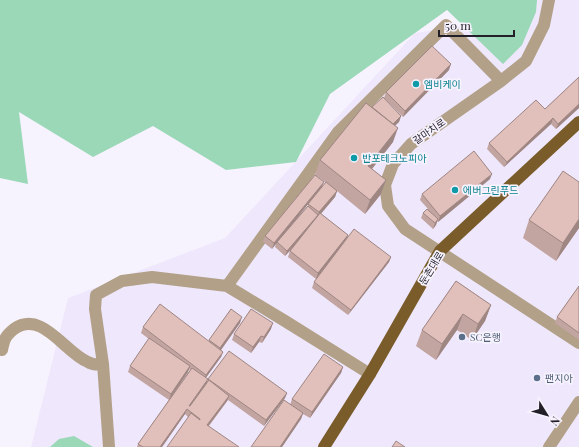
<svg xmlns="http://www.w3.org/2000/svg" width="579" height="447" viewBox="0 0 579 447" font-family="'Playfair Display','Noto Sans KR',serif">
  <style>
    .built { fill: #efe7fc }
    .green { fill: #9ad8b8 }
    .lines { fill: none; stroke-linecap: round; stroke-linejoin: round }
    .minor { stroke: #b2a188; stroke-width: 12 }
    .major { stroke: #795c2a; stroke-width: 12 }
    .wall { fill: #c2a4a1; fill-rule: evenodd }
    .shaded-wall { fill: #9e8683 }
    .building { fill: #e1bfbb; stroke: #9e8683 }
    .culture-dot { fill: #0f9aa8; stroke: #f7f3fe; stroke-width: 1.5 }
    .service-dot { fill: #5c6f8a; stroke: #f7f3fe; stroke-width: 1.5 }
    .labels { text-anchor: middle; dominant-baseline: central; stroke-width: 3.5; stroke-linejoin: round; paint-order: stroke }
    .culture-label { font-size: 10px; fill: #0d838f; stroke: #f7f3fe; text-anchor: start }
    .street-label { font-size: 10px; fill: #231f29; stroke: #f7f3fe }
    .service-label { font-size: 10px; fill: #4e5e75; stroke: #f7f3fe; text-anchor: start }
  </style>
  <rect width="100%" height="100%" fill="#f7f3fe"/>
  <!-- built -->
  <path class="built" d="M515,0H579V447H31L68,298L225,238L415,33L509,19Z"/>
  <!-- green -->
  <path class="green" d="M0,0H537L536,12L522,45L503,64L447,10L330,94L296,162L226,170L153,126L93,157L19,112L28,184L0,178Z
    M74,436L93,447H50L59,439Z"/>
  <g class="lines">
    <!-- minor -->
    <path class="minor" d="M549,0L544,25L526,61L501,81L411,144L393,164L385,185L388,206L405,229L579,343
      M227,286L338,132L446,25L501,81
      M2,350C4,340 5,336 14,329C42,309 65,353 88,362C93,365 98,365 103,364
      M109,447L103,364L95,309L96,295L122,281L152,277L227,286L285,321L370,374
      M549,447L579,402"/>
    <!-- major -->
    <path class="major" d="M324,447L370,374L440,251L579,122"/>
  </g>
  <!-- wall -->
  <path class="wall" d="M449,70L403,117L384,98L386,92Z
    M579,77V108L556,129L551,124L504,167L487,149L489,143L545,109Z
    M372,108L401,116L399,122L395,126L393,142L372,169L381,194L365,214L337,191L335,197L321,214L348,235L347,238L391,257L389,262L348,315L312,288L314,282L324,269L316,279L288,257L290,251L285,256L275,247L276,243L272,249L263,242L265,236L315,175L320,160ZM317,176L326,183L322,187ZM308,204V206L299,215Z
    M490,179L438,222L437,221L436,225L433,229L421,218L423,213L428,209L420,200L422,194Z
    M579,182V228L556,261L523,238L529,220Z
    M456,281L491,305L485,321L472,340L457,330L436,360L416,346L422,330Z
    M579,286V340L555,323L557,317Z
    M231,309L240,323L221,350L223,352L221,357L206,378V385L208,379L287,393L285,398L264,426L228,400L209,426L188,417L185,414L162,447H137L138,444L190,370L189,369L188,372L169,400L128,372L130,366L149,339L141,333L143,327L209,341Z
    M271,329L262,343L259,342L251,353L232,340L234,334Z
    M343,367L341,373L310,418L303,414L301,419L282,447H251L290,405L292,399Z"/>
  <!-- shaded-wall -->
  <path class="shaded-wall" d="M451,64L449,70L403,117L405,111Z
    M579,104V108L556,129L558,124Z
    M401,116L399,122L387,132L390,127Z
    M553,118L551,124L504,167L507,162Z
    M398,128L393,142L363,180L368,166Z
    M492,174L490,179L438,222L440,216Z
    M386,180L381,194L365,214L370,200Z
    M324,182L322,187L272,249L274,243Z
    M337,191L335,197L317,218L319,212Z
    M318,215L316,220L285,256L287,251Z
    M438,219L436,225L433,229L435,223Z
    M579,219V228L556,261L563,243Z
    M348,235L346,241L316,279L318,273Z
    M391,257L389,262L348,315L351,310Z
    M491,305L485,321L472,340L478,324Z
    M463,314L457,330L436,360L442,344Z
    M242,317L240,323L218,354L220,348Z
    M273,323L271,329L262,343L264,337Z
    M261,336L259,342L251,353L253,347Z
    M223,352L221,357L204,380L206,375Z
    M190,366L188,372L169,400L171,394Z
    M343,367L341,373L310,418L312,412Z
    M208,379L206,385L188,410L189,406Z
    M287,393L285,398L264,426L266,420Z
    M229,396L227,401L205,430L207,425Z
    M187,409L185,414L162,447H160Z
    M303,413L301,419L282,447H280Z"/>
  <!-- building -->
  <path class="building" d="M432,46L451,64L405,111L386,92Z
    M579,77V104L558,124L553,118L507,162L489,143L536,100L545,109Z
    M383,97L401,116L393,124L372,107Z
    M366,103L398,128L368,166L386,180L370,200L320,160Z
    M474,151L492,174L440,216L422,194Z
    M563,171L579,182V219L563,243L529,220Z
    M315,175L324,182L274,243L265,236Z
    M326,182L337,191L319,212L308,204Z
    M308,206L318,215L287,251L277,242Z
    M427,209L438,219L435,223L423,213Z
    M320,213L348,235L318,273L290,251Z
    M354,229L391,257L351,310L314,282Z
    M456,281L491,305L478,324L463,314L442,344L422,330Z
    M579,286V333L557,317Z
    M160,304L223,352L206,375L143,327Z
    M231,309L242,317L220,348L209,340Z
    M251,309L273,323L264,337L261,336L253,347L234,334Z
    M149,338L190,366L171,394L130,366Z
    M229,351L287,393L266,420L208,379Z
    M324,354L343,367L312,412L292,399Z
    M192,368L208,379L189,406H190L209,380L229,396L207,425L239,447H167L191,413L200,420V419L187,409L160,447H143L138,444Z
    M284,400L303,413L280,447H251Z
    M396,441L405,447H392Z"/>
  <!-- markers -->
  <g class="culture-dot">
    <circle cx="416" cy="84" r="4"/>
    <circle cx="354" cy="158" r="4"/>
    <circle cx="455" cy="190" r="4"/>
  </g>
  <g class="service-dot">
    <circle cx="462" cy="337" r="4"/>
    <circle cx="537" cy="378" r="4"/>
  </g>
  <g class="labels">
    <!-- culture labels -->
    <g class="culture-label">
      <text x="424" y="84">엠비케이</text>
      <text x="362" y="158">반포테크노피아</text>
      <text x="463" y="190">에버그린푸드</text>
    </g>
    <!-- street labels -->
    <g class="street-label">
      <text transform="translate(429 131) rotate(-35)">갈마치로</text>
      <text transform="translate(431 268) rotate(-59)">둔촌대로</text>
    </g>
    <!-- service labels -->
    <g class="service-label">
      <text x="470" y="337">SC은행</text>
      <text x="545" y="378">팬지아</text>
    </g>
  </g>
  <!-- north arrow -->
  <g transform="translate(547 415) rotate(127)" stroke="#f7f3fe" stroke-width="3" paint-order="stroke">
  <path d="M0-3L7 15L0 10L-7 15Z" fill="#231f29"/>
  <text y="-6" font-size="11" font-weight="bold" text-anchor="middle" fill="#231f29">N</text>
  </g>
  <!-- scale -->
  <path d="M439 30v6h75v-6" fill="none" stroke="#231f29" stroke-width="2"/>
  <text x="445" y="30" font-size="12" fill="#231f29" stroke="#f7f3fe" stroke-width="3" paint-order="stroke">50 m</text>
</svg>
